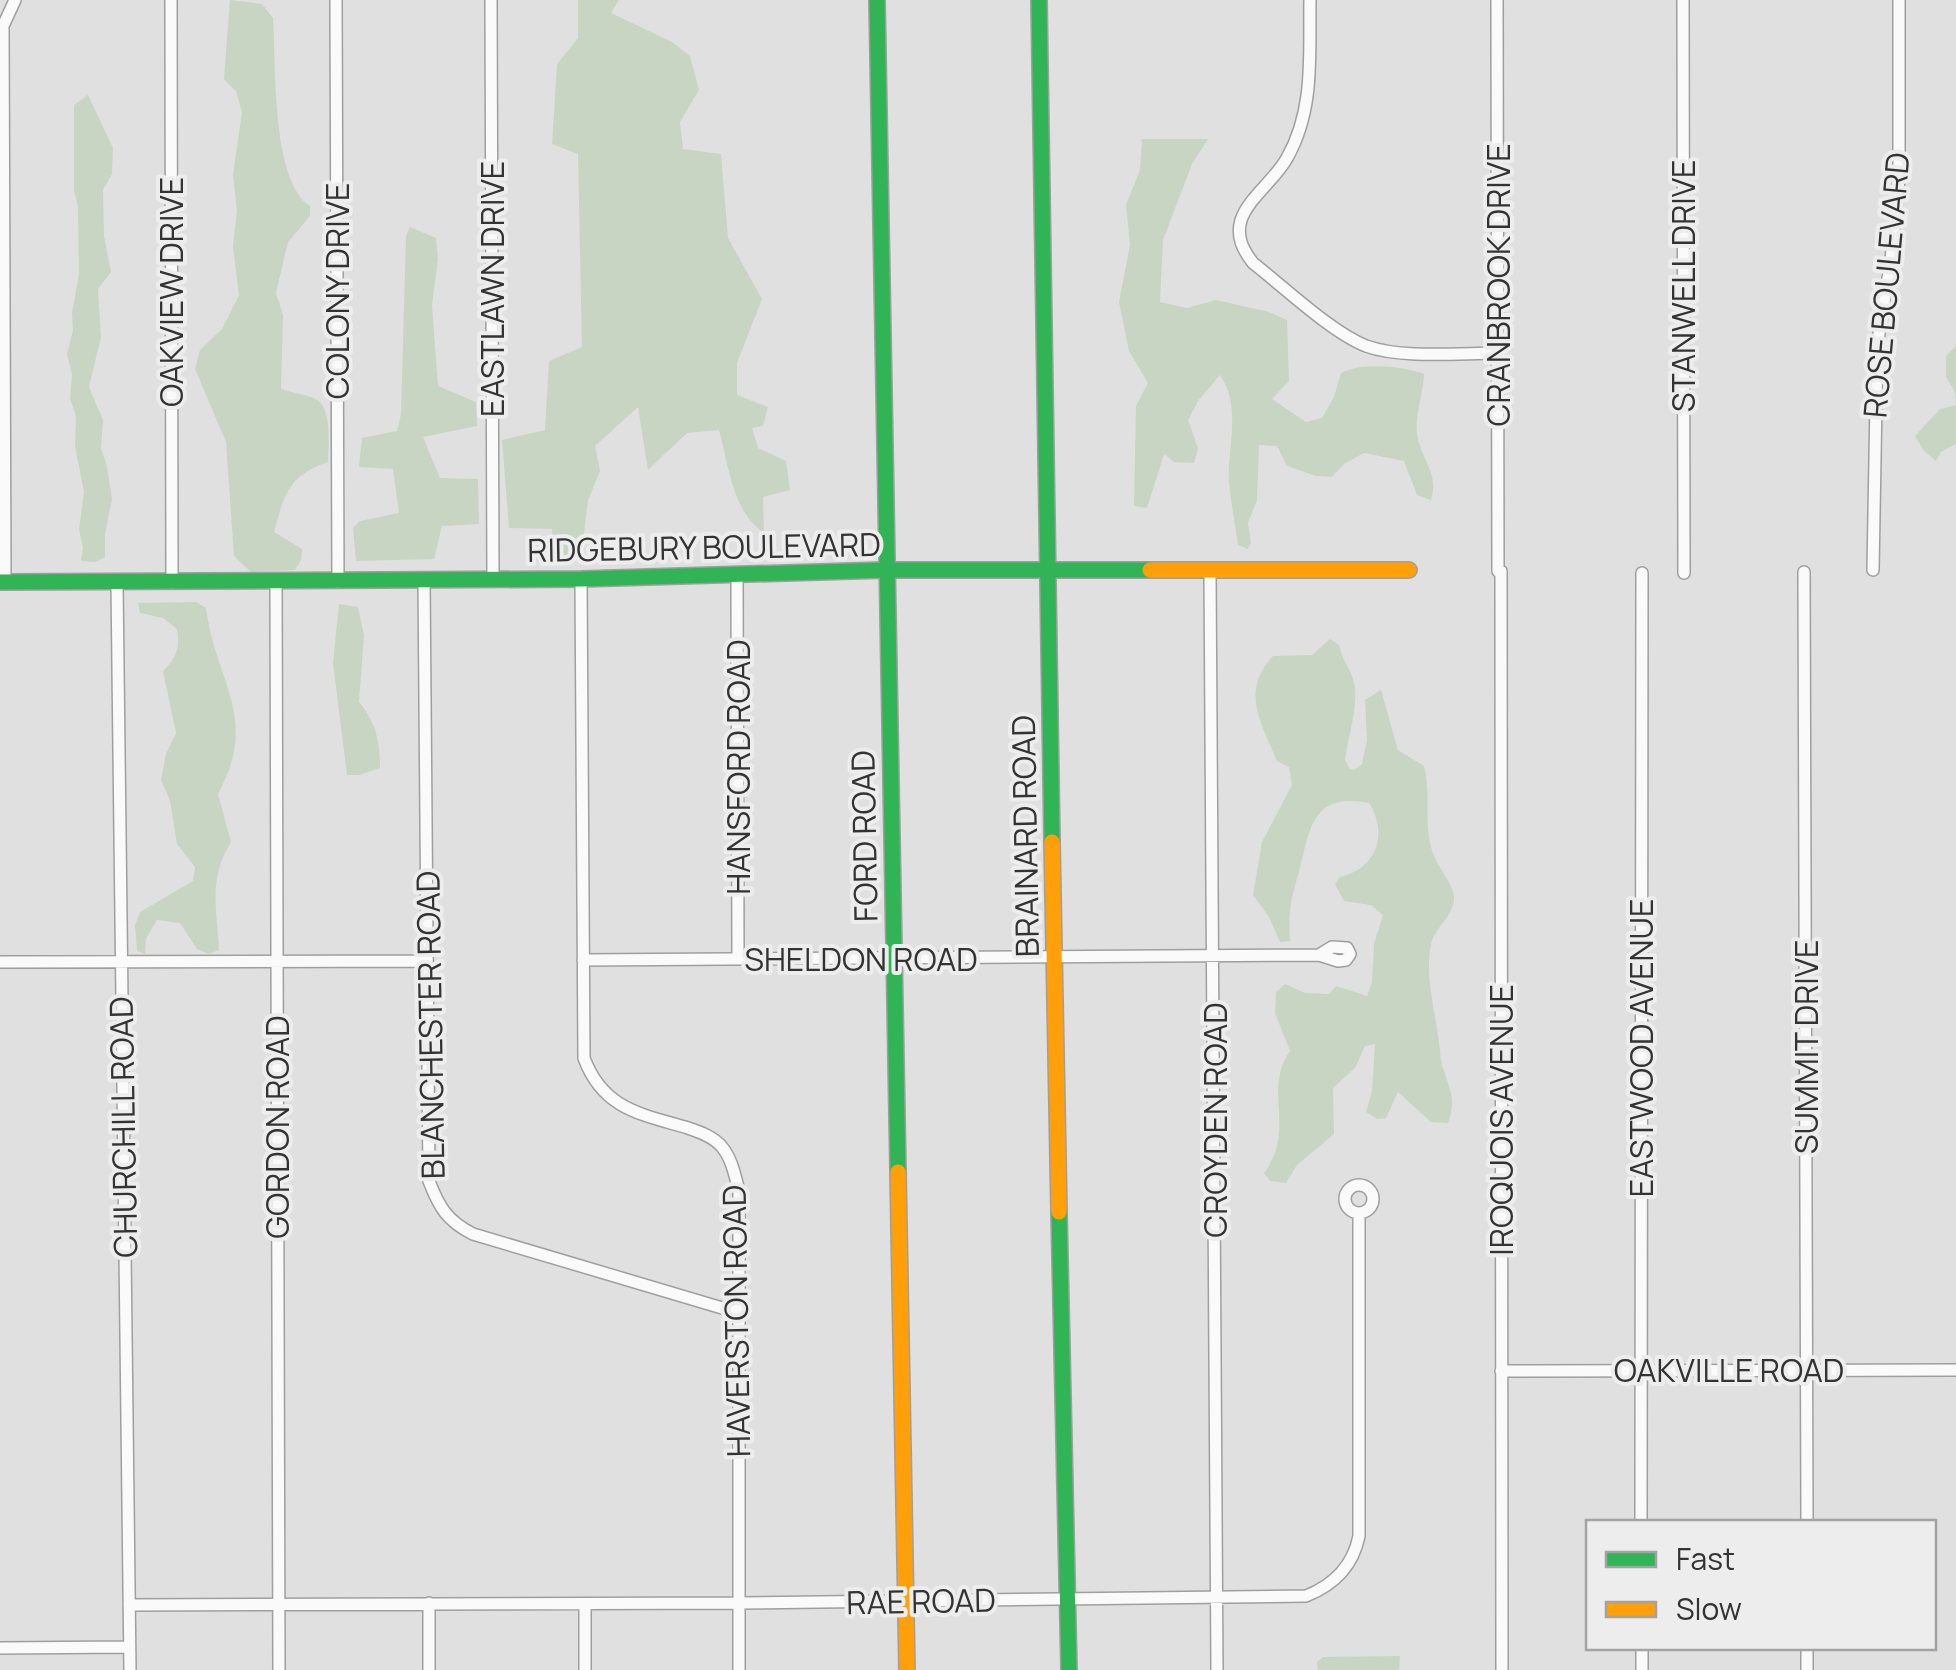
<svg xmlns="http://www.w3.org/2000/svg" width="1956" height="1670" viewBox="0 0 1956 1670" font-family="Manrope,sans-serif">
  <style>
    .green { fill: #c8d5c3 }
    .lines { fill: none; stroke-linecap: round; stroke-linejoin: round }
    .street-casing { stroke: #9f9fa0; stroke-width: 14 }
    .fast-casing { stroke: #9f9fa0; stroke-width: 18 }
    .slow-casing { stroke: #9f9fa0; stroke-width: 18 }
    .street { stroke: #fafafa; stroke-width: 11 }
    .fast { stroke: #30b455; stroke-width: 15 }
    .slow { stroke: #ff9f0a; stroke-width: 15 }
    .labels { text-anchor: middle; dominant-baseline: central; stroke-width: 8; stroke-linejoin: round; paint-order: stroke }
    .street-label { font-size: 32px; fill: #333334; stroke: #ededee }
  </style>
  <rect width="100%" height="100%" fill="#e0e0e1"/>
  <!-- green -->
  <path class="green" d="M230,0L262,4L273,18C276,63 271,181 310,206V216L288,242L276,293L283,315L281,389C292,393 304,394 314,398C333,406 328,444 328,462C289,475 284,495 274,532L302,549L301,560L295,570L251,572L234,556L226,442L195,369L200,350L222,329L239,295L233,246L237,211L233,175L242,112L236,91L224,79Z
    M578,0H619L611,13L672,42L690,56L699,90L680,122L683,149L721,154L728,238L762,299L737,363V395L768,407L763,426L752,428L758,448L786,461L790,490L763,497L764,532C733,515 728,462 719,430L687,433L648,470L638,407L595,446L600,471L588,500L581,557L554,556L552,529L509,528L502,440L545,430L549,361L582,347L578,154L552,144L557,64L578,38Z
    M88,95L113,148L112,174L103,190L104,236L111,272L98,289L101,337L89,387L103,420L101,448L107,466L112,499L105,534V557L95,562L81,561L83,548L79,530L84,492L75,446L76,416L70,399L72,375L67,354L73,331L72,313L79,274L78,207L74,190V105Z
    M1142,139H1208L1192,164L1163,240L1160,302L1187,308L1216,300L1269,312L1287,320L1289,381L1272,399L1306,422L1322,418L1334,397L1341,373C1361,362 1403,366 1424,374C1423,398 1411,423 1420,446C1427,466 1438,478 1431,500L1417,495L1404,461L1364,453L1344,464L1332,477L1316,476L1287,466L1277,446L1259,445L1257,500L1248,523L1251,543L1248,549L1238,545C1235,524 1231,503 1229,482C1227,448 1242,407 1220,375L1198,401L1188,420L1198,448L1194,463L1174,462L1164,454L1147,508L1134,506L1136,406L1148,383L1129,351L1119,302L1130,245L1126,205L1140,170Z
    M410,227L436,238L438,259L432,305L438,386L476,402L477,426L423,437L440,478L478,479L479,524L442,526L434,559L356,561L353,528L360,521L399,513L393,469L359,467L362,438L397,431L401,414L406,236Z
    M1956,346V444L1941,452L1936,461L1924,451L1915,436L1940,409L1956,405L1955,392L1946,377V356Z
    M196,602L206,608C216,684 260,717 218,794L231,842C208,879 217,908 219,950L209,954L197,949L180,923L157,920L146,938L145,954L137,951L135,925L140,912L193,881L195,867L177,844L170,800L161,780L166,754L176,733L163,671C177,657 180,648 177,629L163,618L140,613L138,603Z
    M339,604L358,607L364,635L359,702C376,722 380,742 380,768L359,775H347L333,663Z
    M1330,639L1339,645C1342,661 1354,673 1355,689C1357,712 1348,737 1345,760L1349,768L1354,770L1362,764L1367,740L1365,700L1381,690L1398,750L1424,766C1432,796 1422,825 1434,856C1439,868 1453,884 1454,897C1455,915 1435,927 1431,944C1424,977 1437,1018 1440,1051C1442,1082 1460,1090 1448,1123L1431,1122L1398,1092L1386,1118L1377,1119L1366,1112L1372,1091L1375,1044L1365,1046L1355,1068L1333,1088L1334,1134L1297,1165L1286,1183L1270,1181L1264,1173C1297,1128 1262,1091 1290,1051L1275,1013L1276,992L1285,984L1305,993L1329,994L1336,986L1367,996L1372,982L1374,944L1383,915L1371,905L1344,901L1335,884L1340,877C1376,869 1389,834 1369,803C1312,792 1310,828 1299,872C1291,898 1288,912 1290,941L1280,942L1269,917L1253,895L1262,842L1292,785L1289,767L1277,761C1261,723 1240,691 1273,656L1312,655Z
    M1400,1656L1399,1670H1318L1317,1662L1323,1657Z"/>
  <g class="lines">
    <defs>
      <path id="street" d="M171,0L172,583
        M336,0L338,582
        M491,0L493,579
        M1310,0C1309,54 1315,109 1287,158C1275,180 1249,197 1241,220C1236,237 1243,250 1253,263C1284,287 1331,332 1366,346C1402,359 1460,353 1498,353
        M1497,0L1498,571
        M1683,0L1684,573
        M1873,570L1877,346L1891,260L1899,179V0
        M1210,571L1217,1670
        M1501,571L1502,1670
        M1804,572L1807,1522
        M737,575L738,959
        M581,579L584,1058C603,1109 640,1114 688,1128C700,1132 714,1137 722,1147C732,1159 735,1176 739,1191V1670
        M424,580L429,1181C439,1207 447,1221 473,1234L739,1313
        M5,582L3,26L15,0
        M117,583L130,1670
        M276,583L279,1670
        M583,960L1319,955L1338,961L1346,960L1350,954L1347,948L1332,947L1319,955
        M0,962L427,961
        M1345 1199a14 14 0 1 1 28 0a14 14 0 1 1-28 0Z
        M1501,1371L1956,1370
        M1641,1522L1642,573
        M429,1603V1670
        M585,1604V1670
        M129,1605L739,1603L1306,1596C1334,1585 1353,1566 1359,1536V1214
        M0,1648L129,1647
        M1642,1648V1670
        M1807,1648V1670"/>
      <path id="fast" d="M877,0L898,1172
        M1039,0L1052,842
        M0,582L581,579L885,570H1150
        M1059,1212L1069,1670"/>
      <path id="slow" d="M1150,570H1409
        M1052,842L1059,1212
        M898,1172L907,1670"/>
    </defs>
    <!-- street casing -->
    <use href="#street" class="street-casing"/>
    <!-- fast casing -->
    <use href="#fast" class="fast-casing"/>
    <!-- slow casing -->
    <use href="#slow" class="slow-casing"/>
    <!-- street -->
    <use href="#street" class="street"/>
    <!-- fast -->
    <use href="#fast" class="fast"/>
    <!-- slow -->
    <use href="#slow" class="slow"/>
  </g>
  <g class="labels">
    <!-- street labels -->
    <g class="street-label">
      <text transform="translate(1498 285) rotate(-90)">CRANBROOK DRIVE</text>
      <text transform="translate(1886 285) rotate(-85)">ROSE BOULEVARD</text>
      <text transform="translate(1683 286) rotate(-90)">STANWELL DRIVE</text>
      <text transform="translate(492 289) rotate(-90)">EASTLAWN DRIVE</text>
      <text transform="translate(337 291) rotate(-90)">COLONY DRIVE</text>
      <text transform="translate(171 292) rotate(-90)">OAKVIEW DRIVE</text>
      <text transform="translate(704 547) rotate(-1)">RIDGEBURY BOULEVARD</text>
      <text transform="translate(738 767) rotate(-90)">HANSFORD ROAD</text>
      <text transform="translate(864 836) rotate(-91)">FORD ROAD</text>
      <text transform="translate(1025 836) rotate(-91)">BRAINARD ROAD</text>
      <text x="861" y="959">SHELDON ROAD</text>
      <text transform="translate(430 1025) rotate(-91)">BLANCHESTER ROAD</text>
      <text transform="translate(1806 1047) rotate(-90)">SUMMIT DRIVE</text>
      <text transform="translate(1641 1048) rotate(-90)">EASTWOOD AVENUE</text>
      <text transform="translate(1215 1120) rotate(-90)">CROYDEN ROAD</text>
      <text transform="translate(1501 1120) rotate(-90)">IROQUOIS AVENUE</text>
      <text transform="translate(123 1127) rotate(-91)">CHURCHILL ROAD</text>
      <text transform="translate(277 1127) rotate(-90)">GORDON ROAD</text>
      <text transform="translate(736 1321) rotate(-91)">HAVERSTON ROAD</text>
      <text x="1729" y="1370">OAKVILLE ROAD</text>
      <text transform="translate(921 1601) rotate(-1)">RAE ROAD</text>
    </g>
  </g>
  <!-- legend -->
  <rect x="1586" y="1520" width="350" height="130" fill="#ededee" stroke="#a3a3a4" stroke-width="2.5"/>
  <rect x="1606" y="1552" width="50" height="15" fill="#30b455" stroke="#a3a3a4" stroke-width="2.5"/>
  <text x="1676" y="1570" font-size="30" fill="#333334">Fast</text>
  <rect x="1606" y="1602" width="50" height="15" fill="#ff9f0a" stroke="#a3a3a4" stroke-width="2.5"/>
  <text x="1676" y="1620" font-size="30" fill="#333334">Slow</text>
</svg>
